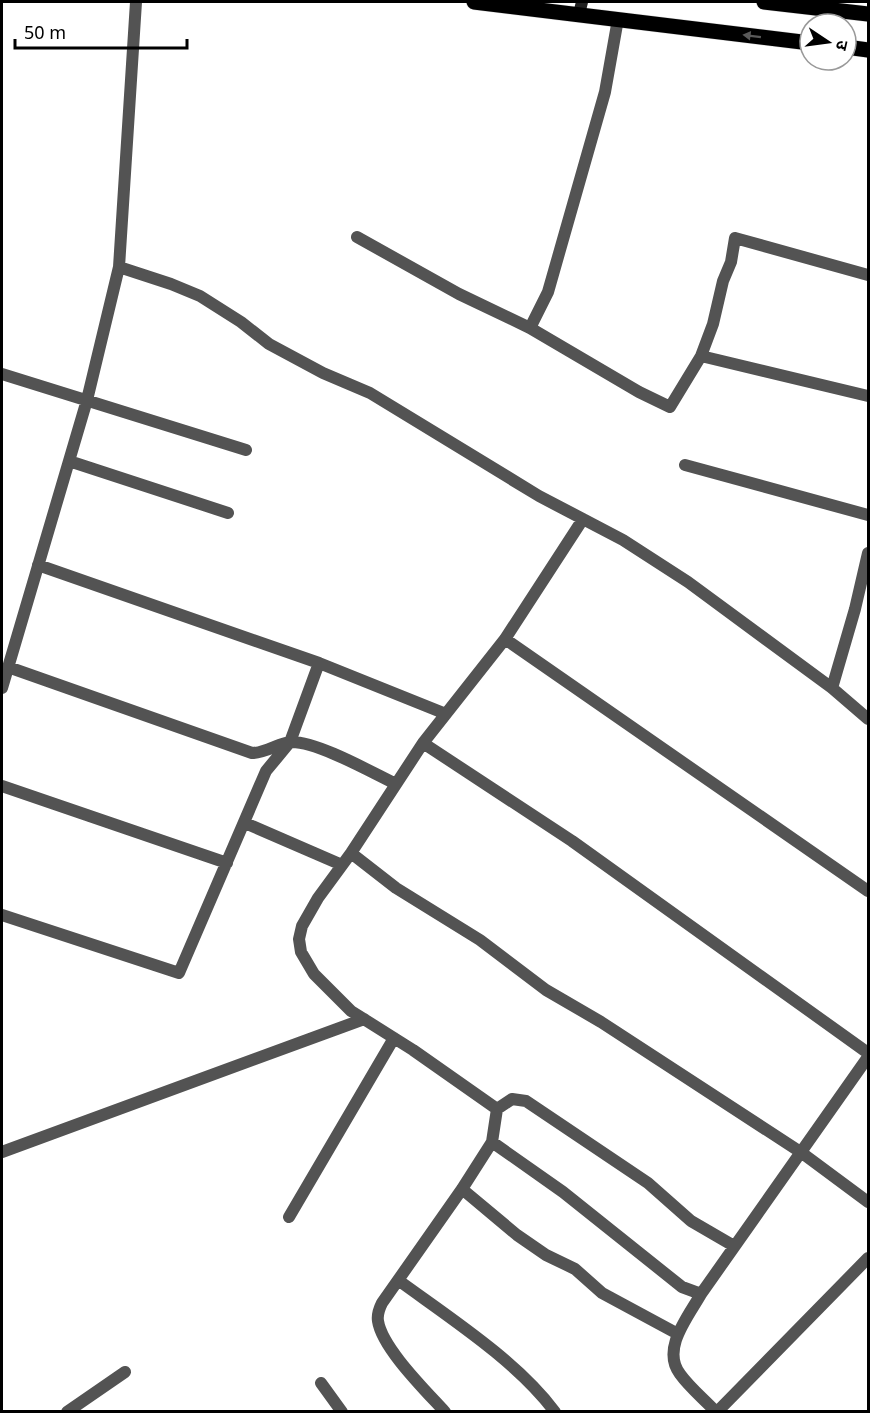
<svg xmlns="http://www.w3.org/2000/svg" width="870" height="1413" viewBox="0 0 870 1413" font-family="'Noto Sans','Noto Sans Devanagari',sans-serif">
  <style>
    .lines { fill: none; stroke-linecap: round; stroke-linejoin: round }
    .primary-casing { stroke: #dbdbdb; stroke-width: 16 }
    .street { stroke: #535353; stroke-width: 12 }
    .secondary { stroke: #202020; stroke-width: 12 }
    .primary { stroke: #000; stroke-width: 15 }
    .oneway { fill: #595959 }
  </style>
  <rect width="100%" height="100%" fill="#fff"/>
  <g class="lines">
    <defs>
      <path id="primary" d="M474,2L810,43
        M764,2L868,14
        M846,47L868,50"/>
    </defs>
    <!-- primary casing -->
    <use href="#primary" class="primary-casing"/>
    <!-- street -->
    <path class="street" d="M136,2L119,267L171,284L200,296L241,322L269,344L323,373L370,393L539,496L623,540L688,582L832,688L868,719
      M357,237L459,294L530,328L639,392L670,407L701,356L713,324L723,281L731,262L735,238L868,275
      M530,328L548,292L605,92L618,19
      M701,356L868,396
      M2,374L246,450
      M69,461L228,513
      M685,465L868,515
      M38,565L319,663L446,714
      M505,639L868,891
      M8,667L252,753C267,753 279,742 292,742C318,742 371,772 396,784
      M2,688L87,400L119,267
      M832,688L855,609L868,553
      M423,743L572,841L868,1053
      M2,786L227,863
      M245,823L342,865
      M351,853L396,888L480,940L546,990L601,1022L802,1153L868,1202
      M2,915L179,973L266,771L290,742L319,663
      M497,1109L512,1099L526,1101L648,1183L691,1221L734,1246
      M492,1142L563,1192L682,1287L701,1294
      M2,1152L364,1019
      M462,1189L517,1235L546,1255L575,1269L602,1293L678,1334
      M289,1217L394,1038
      M398,1280C450,1318 517,1361 555,1412
      M321,1383L342,1412
      M67,1412L125,1372
      M445,1412C426,1391 382,1348 378,1321C377,1315 379,1309 382,1303L462,1189L492,1142L497,1109L413,1050L351,1011L314,974L301,952L299,939L302,926L318,898L351,853L423,743L505,639L583,519
      M716,1412C704,1399 690,1388 680,1374C661,1349 688,1317 701,1294L868,1057
      M717,1412L868,1258"/>
    <!-- secondary -->
    <path class="secondary" d="M579,14L582,2"/>
    <!-- primary -->
    <use href="#primary" class="primary"/>
  </g>
  <!-- one-way arrows -->
  <defs><path id="oneway-solid" d="M-6-.8H1V-3.2L6.5 0L1 3.2V.8H-6Z" transform="scale(1.5)"/></defs>
  <use class="oneway" href="#oneway-solid" transform="translate(752 36) rotate(-173)"/>
  <!-- border -->
  <rect width="870" height="1413" fill="none" stroke="#000000" stroke-width="6"/>
  <!-- north arrow -->
  <g transform="translate(828 42) rotate(103)"><circle r="28" fill="#ffffff" stroke="#999999" stroke-width="1.5"/>
  <path d="M0-4.5L10 22L0 15L-10 22Z" fill="#000000"/>
  <text y="-9" font-size="16" font-weight="bold" text-anchor="middle" fill="#000000">उ</text>
  </g>
  <!-- scale -->
  <path d="M15 39v9h172v-9" fill="none" stroke="#000000" stroke-width="3"/>
  <text x="24" y="39" font-size="18" fill="#000000" stroke="#ffffff" stroke-width="4.5" paint-order="stroke">50 m</text>
</svg>
